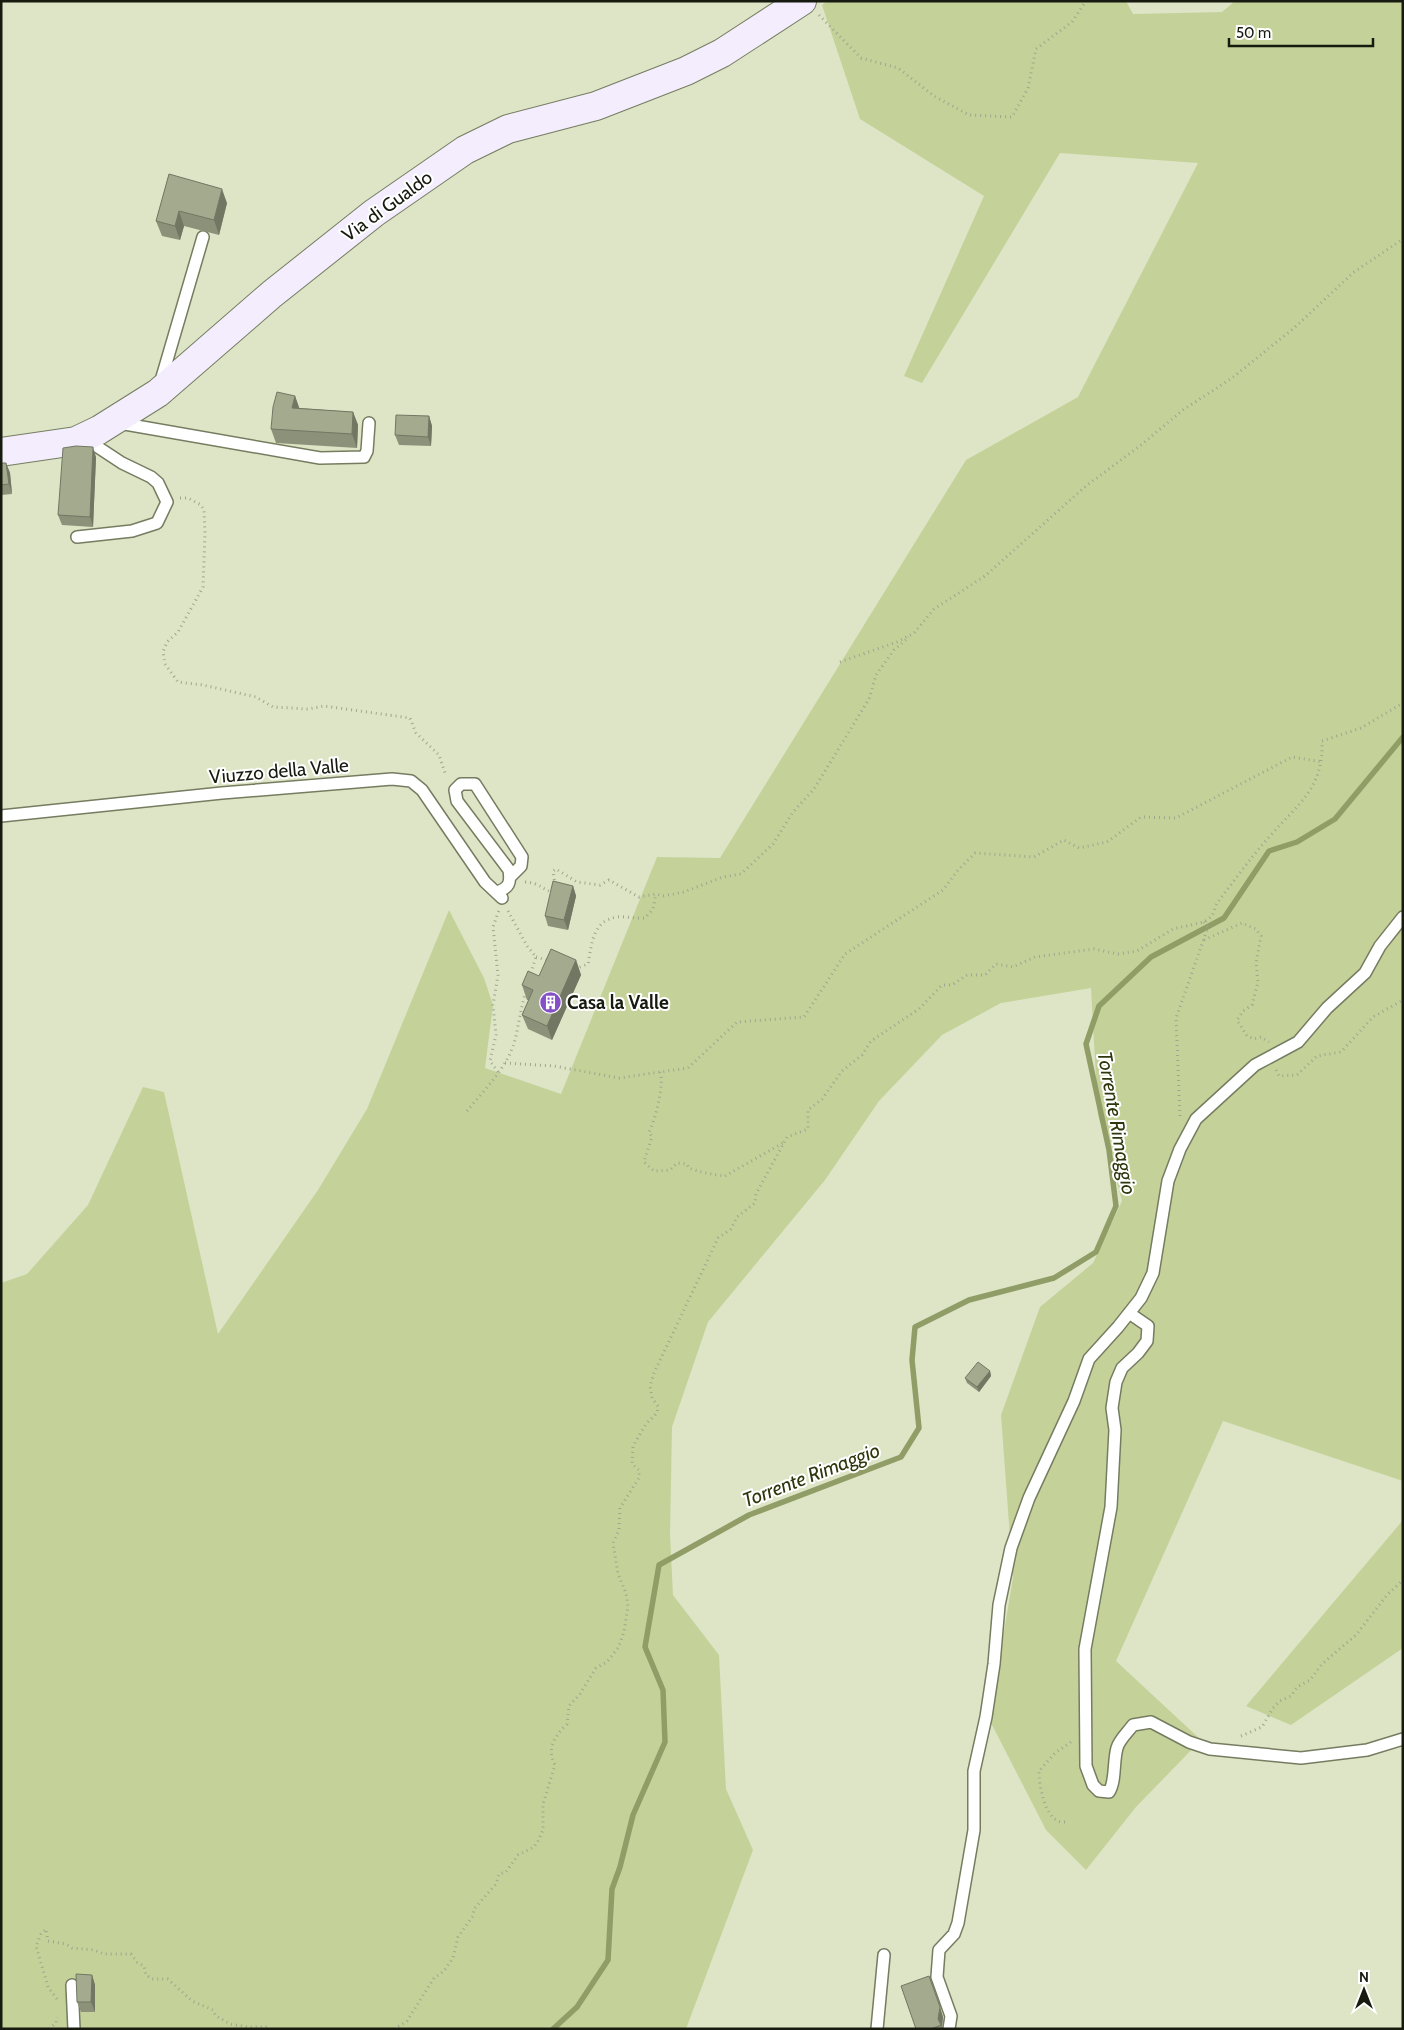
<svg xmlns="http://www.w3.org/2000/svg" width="1404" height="2030" viewBox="0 0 1404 2030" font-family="Cabin,sans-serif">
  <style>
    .green { fill: #c4d29a }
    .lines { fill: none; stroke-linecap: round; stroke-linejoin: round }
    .stream { stroke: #909d66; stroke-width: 5.5 }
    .lane-casing { stroke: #757c60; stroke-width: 14 }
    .secondary-casing { stroke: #757c60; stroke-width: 30 }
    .path { stroke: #9fa68d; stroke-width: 3; stroke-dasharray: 1 4; stroke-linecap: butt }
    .lane { stroke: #fff; stroke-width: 11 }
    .secondary { stroke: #f3edfe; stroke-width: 28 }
    .wall { fill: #8c9279 }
    .shaded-wall { fill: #727763 }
    .building { fill: #a3aa8d; stroke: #727763 }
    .labels { text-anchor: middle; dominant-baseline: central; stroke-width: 4; stroke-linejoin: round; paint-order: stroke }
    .street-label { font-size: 19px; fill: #171a0f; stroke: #fff }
    .poi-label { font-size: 19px; font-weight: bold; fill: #171a0f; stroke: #fff; text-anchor: start }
    .water-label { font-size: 20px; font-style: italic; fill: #2e360b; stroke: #fff }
  </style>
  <rect width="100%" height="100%" fill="#dde5c6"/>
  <!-- green -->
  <path class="green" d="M827,1H1126L1133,14L1222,12L1235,1H1403V1481L1223,1421L1116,1661L1201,1740L1136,1807L1086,1870L1046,1830L989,1719L1013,1578L1001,1415L1040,1307L1093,1263L1122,1201L1098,1115L1091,988L1001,1003L942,1035L879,1101L825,1180L708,1322L672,1427L670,1534L673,1595L719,1655L726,1789L753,1850L686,2029H1V1283L27,1274L88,1205L143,1087L164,1092L218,1334L318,1190L367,1109L449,910L484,978L493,1005L485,1068L561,1094L657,857L720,858L966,460L1078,397L1198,163L1060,153L922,383L904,376L984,196L860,119L822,5Z
    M1403,1520V1648L1291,1725L1246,1706Z"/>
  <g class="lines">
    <!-- stream -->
    <path class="stream" d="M553,2029L577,2007L608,1960L612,1889L620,1867L633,1815L665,1742L663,1690L645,1647L659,1565L749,1515L901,1457L919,1428L912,1360L915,1327L969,1300L1054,1278L1096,1252L1116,1206L1109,1150L1086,1044L1099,1006L1151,957L1224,918L1269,851L1297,842L1335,819L1403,737"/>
    <defs>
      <path id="lane" d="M160,384L203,237
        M119,423L320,458L364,457L367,451L369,423
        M77,537L132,531L157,523L167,502L158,483L151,477L122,463L84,438
        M1,816L222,793L392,779L411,781L422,790L485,882L502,898
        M497,892C509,888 511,883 509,870L457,801L455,790L461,784H475L522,857L521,866L510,877
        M1129,1313L1148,1326L1147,1341L1138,1353L1122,1368L1116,1382L1112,1408L1115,1430L1111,1507L1085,1649L1086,1766L1093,1785L1099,1791L1109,1792C1116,1781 1113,1762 1117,1748C1119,1740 1128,1732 1133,1725L1151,1722L1189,1742L1210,1749L1301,1758L1367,1750L1403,1739
        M72,1985L74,2029
        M877,2029L884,1955
        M949,2029L951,2016L937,1977L939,1950L954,1934L958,1923L974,1830V1771L986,1717L994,1664L999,1605L1011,1548L1029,1498L1074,1401L1089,1359L1118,1327L1141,1298L1153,1273L1168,1181L1180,1149L1196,1119L1255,1065L1298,1042L1327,1008L1365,973L1380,946L1403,917"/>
      <path id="secondary" d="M1,452L76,441L99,430L158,393L272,294L374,213L465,150L508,129L596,106L686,71L722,53L802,1"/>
    </defs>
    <!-- lane casing -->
    <use href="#lane" class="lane-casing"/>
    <!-- secondary casing -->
    <use href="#secondary" class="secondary-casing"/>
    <!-- path -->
    <path class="path" d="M819,15L861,58L898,68L934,96L969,115L1012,117L1028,88L1036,49L1072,22L1086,1
      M180,498H188L201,505L204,510L205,533L203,587L178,632L167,642L163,652L165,664L178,682L203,685L256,697L273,707L308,709L324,706L410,718L416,733L439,755L446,776
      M840,662L897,642L914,633L934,609L985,576L1086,486L1141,445L1183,410L1232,378L1294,328L1354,272L1403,239
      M525,882C541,883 542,890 553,892
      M555,885L553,871L556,869L577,882L600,885L609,880L639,897L656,894L663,896L684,892L723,877L741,874L773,844L793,812L814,789L869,699L876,675L894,650L909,637
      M508,911L527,946L536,957L530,975
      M1204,940L1242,923L1256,929L1261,936L1256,963L1258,982L1252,1005L1243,1011L1237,1020L1247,1036L1254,1039L1261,1037L1269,1042
      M536,957L550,961
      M575,969L588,964C592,944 592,921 617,917C626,916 636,919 645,918L653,909L656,894
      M505,1063L554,1066L619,1078L688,1068L737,1022L804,1017L845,954L943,890L958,870L975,853L1034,857L1064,840L1079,848L1107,842L1141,817L1176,818L1292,757L1323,762
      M1276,1070L1279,1076L1297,1075L1317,1056L1341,1052L1373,1017L1403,1000
      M498,1072L490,1061L496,1035L493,1005L498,975L493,927L499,910
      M660,1072C665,1083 655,1121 649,1132L652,1137L644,1162L654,1171L670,1170L677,1163L687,1164L689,1168C698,1172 715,1175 725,1176L783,1143
      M467,1111C484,1090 508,1067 515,1040C519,1023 521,1007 526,991
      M1180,1116L1176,1018L1208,927L1204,922
      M1241,1736L1262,1727L1273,1708L1280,1701L1291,1696L1297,1687L1310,1680L1322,1664L1356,1635L1387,1595L1403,1580
      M1065,1822C1045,1824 1039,1785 1039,1771L1055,1753L1071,1742
      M57,1999L48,1987L36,1946L41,1934L46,1929L48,1941L66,1944L72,1948L94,1950L104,1954H131L137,1962L144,1966L146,1975L152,1979H168L192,2001L213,2010L216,2016L230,2024L247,2027H267L270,2029
      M49,2029L56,2023L57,2017
      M394,2029L407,2021L434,1978L444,1971L453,1958L458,1937L473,1916L474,1909L496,1884L499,1874L506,1872L518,1855L534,1847L538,1841L543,1830V1804L555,1765C546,1748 555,1736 567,1724L569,1706L580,1694L596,1668L607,1662L618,1648L624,1632L628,1606L626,1593L618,1574L613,1543L619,1530L620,1508L639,1478V1470L632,1464L633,1446L646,1424L657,1413L658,1406L652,1398L650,1386L654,1373L718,1238L731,1229L737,1217L755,1203L756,1194L787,1137L808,1129V1110L822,1099L842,1071L862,1055L871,1041L919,1009L942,985H952L967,975H985L996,964L1013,967L1035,957L1094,949L1118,954L1137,951L1173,929L1204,922L1212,916L1217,903C1234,881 1251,857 1270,836C1298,804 1324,788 1322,741L1361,728L1403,703"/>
    <!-- lane -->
    <use href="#lane" class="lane"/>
    <!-- secondary -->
    <use href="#secondary" class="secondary"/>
  </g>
  <!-- wall -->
  <path class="wall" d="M169,174L227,203L219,235L184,226L180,240L162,236L156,221Z
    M295,396L299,408L353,412L358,425L357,448L276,443L271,429Z
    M429,416L432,426L431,446L399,445L395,435Z
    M96,457L93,527L62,525L58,515Z
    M1,463H6L10,473L12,494L1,495Z
    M573,886L576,896L568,930L548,926L545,916Z
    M576,960L581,975L552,1040L528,1029L522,1015L529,1000H527L522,985L539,976Z
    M990,1371L991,1376L979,1392L967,1383L965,1378Z
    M92,1975L95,1985V2012H81L77,2002Z
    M929,1976L943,2017L942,2027V2029H916Z"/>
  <!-- shaded-wall -->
  <path class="shaded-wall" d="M222,189L227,203L219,235L214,220Z
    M179,211L184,226L180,240L175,226Z
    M295,396L300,410L292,408Z
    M353,412L358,425L357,448L352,434Z
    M429,416L432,426L431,446L428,437Z
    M93,447L96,457L93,527L90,517Z
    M6,463L10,473L12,494L9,484Z
    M573,886L576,896L568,930L564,920Z
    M576,960L581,975L552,1040L547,1026Z
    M990,1371L991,1376L979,1392L977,1387Z
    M92,1975L95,1985V2012L91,2002Z
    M940,2007L943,2017L942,2027L938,2019Z"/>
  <!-- building -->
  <path class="building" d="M169,174L222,189L214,220L179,211L175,226L156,221Z
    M277,392L295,396L292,408L353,412L352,434L271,429L273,407Z
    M396,415L429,416L428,437L395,435Z
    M76,446L93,447L90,517L58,515L63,448Z
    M1,463H6L9,484L1,485Z
    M553,881L573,886L564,920L545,916Z
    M551,949L576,960L547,1026L522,1015L533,990L522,985L528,971L539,976Z
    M978,1362L990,1371L977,1387L965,1378Z
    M76,1974L92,1975L91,2002H77Z
    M929,1976L940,2007L938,2019L941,2025L931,2029H916L901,1986Z"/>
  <!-- icons -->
  <defs>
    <symbol id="building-disc" viewBox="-11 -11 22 22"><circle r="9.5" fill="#844fc7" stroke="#fff"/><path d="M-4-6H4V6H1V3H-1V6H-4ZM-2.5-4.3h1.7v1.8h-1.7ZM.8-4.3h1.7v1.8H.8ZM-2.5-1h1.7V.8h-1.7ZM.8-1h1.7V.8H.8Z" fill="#fff"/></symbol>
  </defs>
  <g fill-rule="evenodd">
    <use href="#building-disc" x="538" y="990" width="25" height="25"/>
  </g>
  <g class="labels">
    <!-- street labels -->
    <g class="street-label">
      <text transform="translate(387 206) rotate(-36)">Via di Gualdo</text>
      <text transform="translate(279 771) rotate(-5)">Viuzzo della Valle</text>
    </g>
    <!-- poi labels -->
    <g class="poi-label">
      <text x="567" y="1002">Casa la Valle</text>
    </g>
    <!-- water labels -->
    <g class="water-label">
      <text transform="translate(1117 1123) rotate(80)">Torrente Rimaggio</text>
      <text transform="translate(811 1475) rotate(-21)">Torrente Rimaggio</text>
    </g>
  </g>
  <!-- border -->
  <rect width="1404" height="2030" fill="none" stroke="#171a0f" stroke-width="5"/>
  <!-- north arrow -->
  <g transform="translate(1364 1990)" stroke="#ffffff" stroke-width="4" paint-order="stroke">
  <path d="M0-4L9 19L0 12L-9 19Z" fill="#171a0f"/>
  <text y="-8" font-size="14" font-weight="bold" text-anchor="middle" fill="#171a0f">N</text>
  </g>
  <!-- scale -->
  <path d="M1229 38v8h144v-8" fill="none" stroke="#171a0f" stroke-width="2.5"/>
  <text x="1236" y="38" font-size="15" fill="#171a0f" stroke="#ffffff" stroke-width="4" paint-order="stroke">50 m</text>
</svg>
